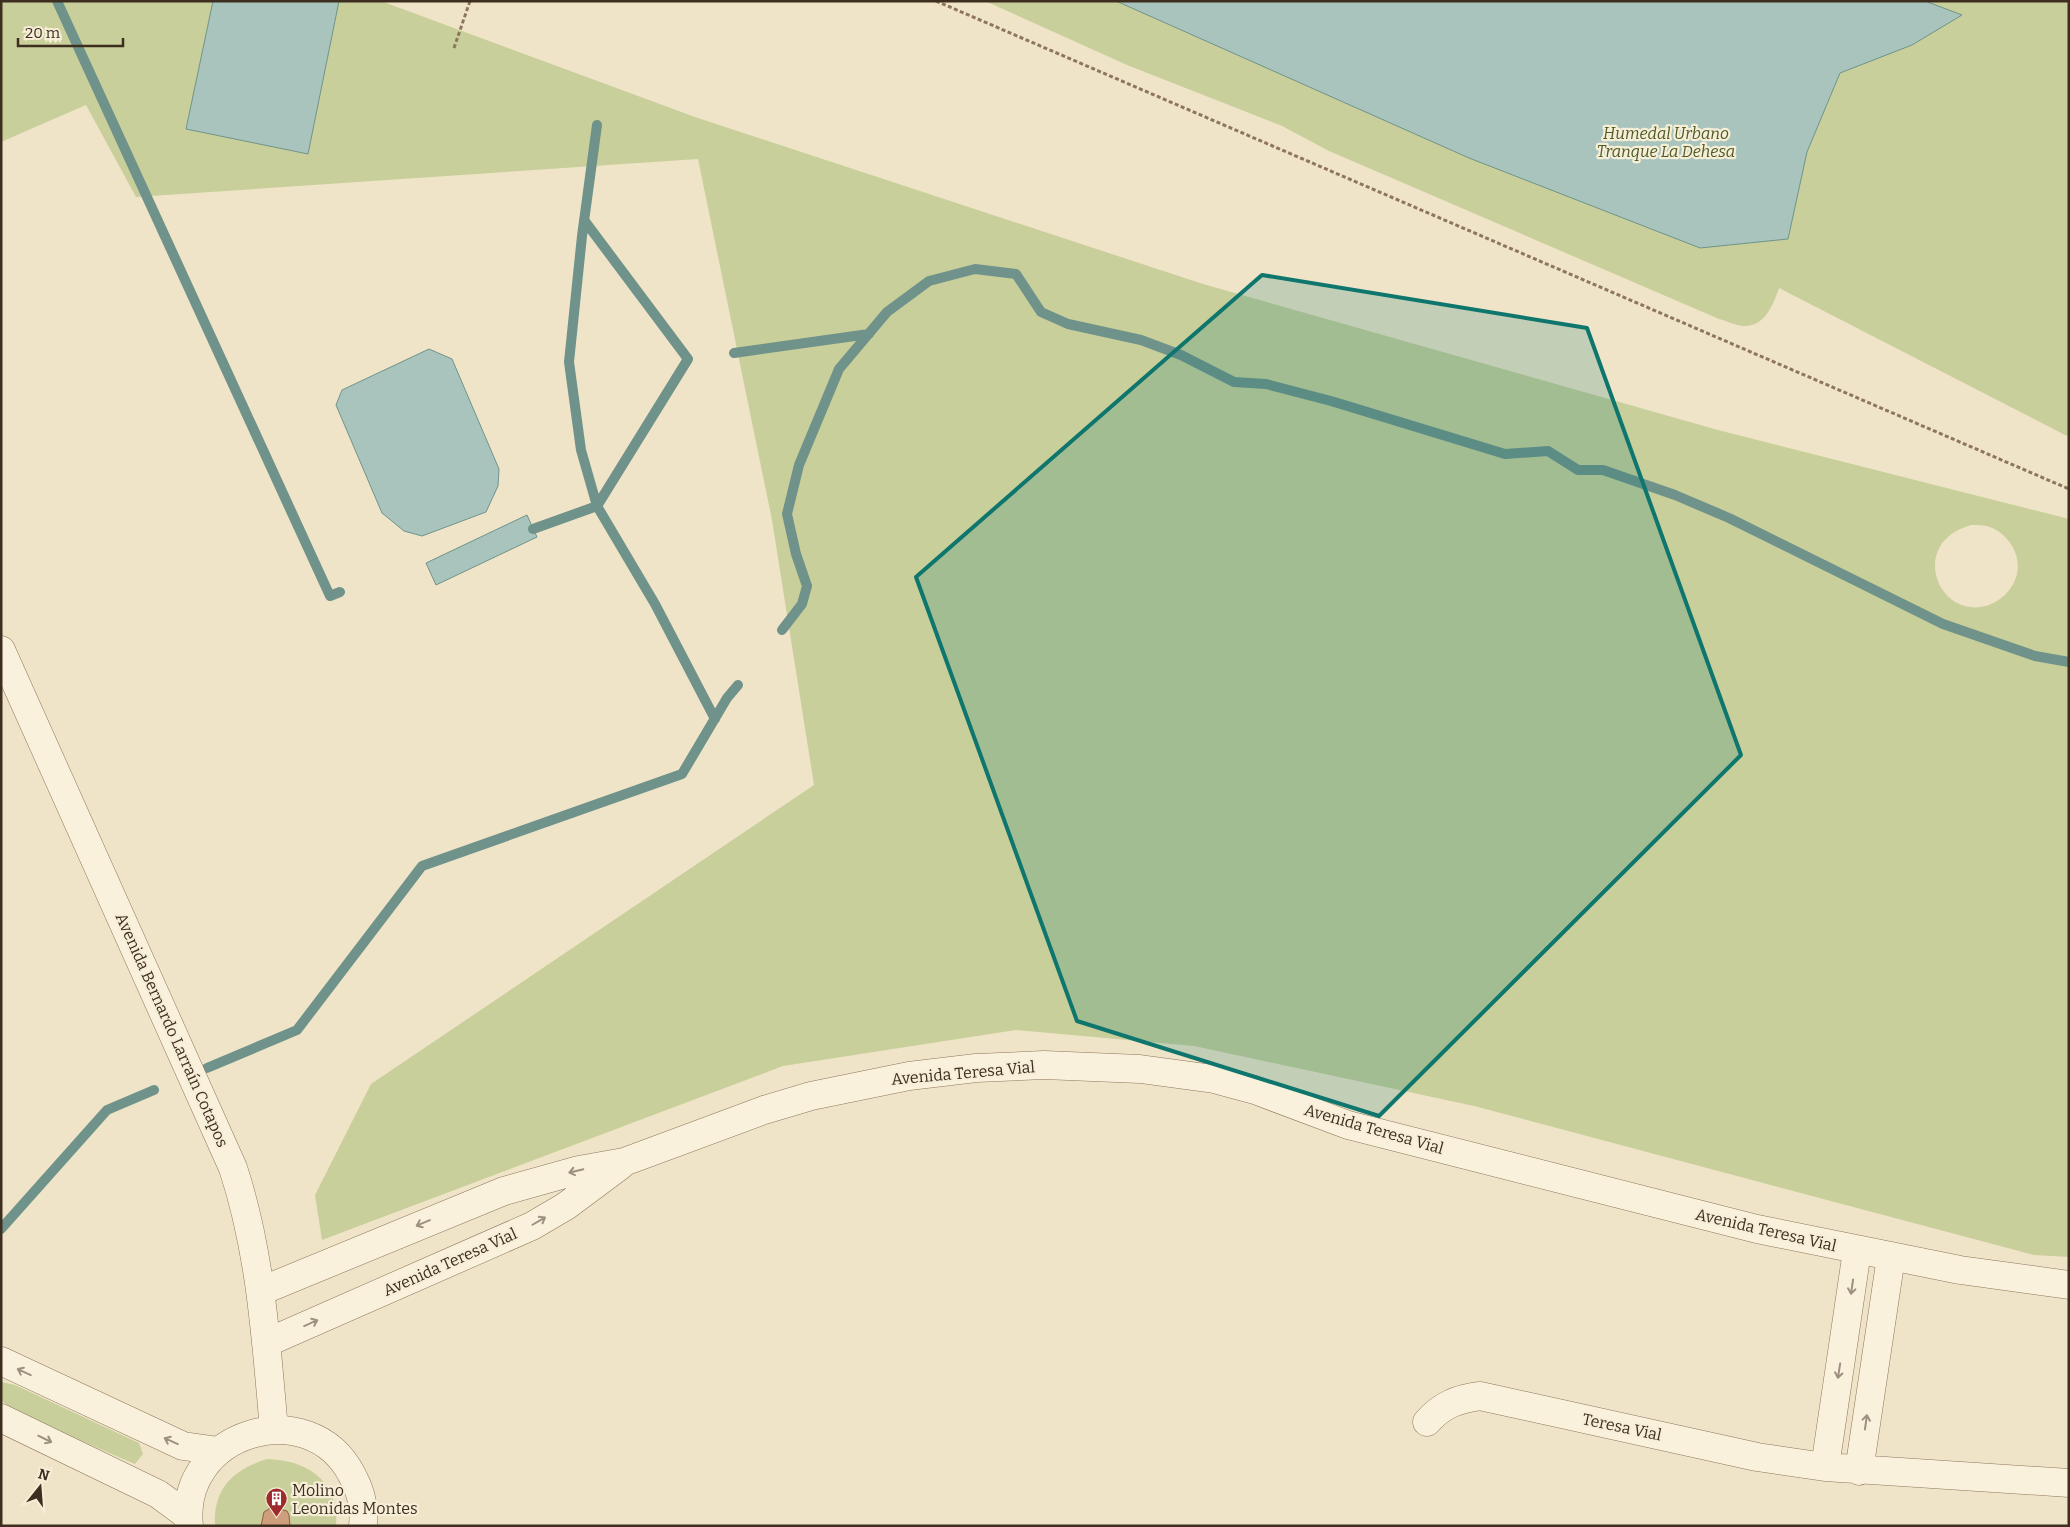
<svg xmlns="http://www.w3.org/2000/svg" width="2070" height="1527" viewBox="0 0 2070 1527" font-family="Bitter,serif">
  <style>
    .green { fill: #c9cf9b; fill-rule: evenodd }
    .water { fill: #a9c4bc; stroke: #6f938a }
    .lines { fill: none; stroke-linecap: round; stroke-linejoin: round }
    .stream { stroke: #6f938a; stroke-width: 10 }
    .building { fill: #cf9f7d; stroke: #8d5f41 }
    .minor-casing { stroke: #8d765c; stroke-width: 29 }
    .path { stroke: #8d765c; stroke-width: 3; stroke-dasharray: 4 2.5; stroke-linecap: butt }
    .minor { stroke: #faf1dc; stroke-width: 28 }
    .oneway { stroke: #9c907e }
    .marked { fill: #0f766e; fill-opacity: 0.2; stroke: #0f766e; stroke-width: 4; stroke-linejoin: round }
    .labels { text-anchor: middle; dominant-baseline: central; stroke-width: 4.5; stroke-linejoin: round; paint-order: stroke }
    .park-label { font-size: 16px; font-style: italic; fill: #4d5a26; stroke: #f7eed8 }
    .street-label { font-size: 16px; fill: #3d2e20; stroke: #f7eed8 }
    .poi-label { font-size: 16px; fill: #3d2e20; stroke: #f7eed8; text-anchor: start }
  </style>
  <rect width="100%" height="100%" fill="#f0e4c8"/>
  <!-- green -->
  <path class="green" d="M1,1H213L186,129L308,154L339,1H381L695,117L1203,284L1718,430L2069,519V1257L2034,1255L1474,1106L1194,1046L1016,1030L783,1066L322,1240L315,1195L371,1084L814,785L772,520L698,159L136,197L86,105L1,142ZM1971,525C1977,525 1984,525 1990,527C2010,535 2024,558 2015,580C2010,592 2001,600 1989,605C1938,622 1907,543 1971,525Z
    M985,1H2069V437L1779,288C1773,305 1765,327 1743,326C1735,325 1726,321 1719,319L1329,151L1282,126L1127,65Z
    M1,1382L15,1385L139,1443L143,1454L135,1464L16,1413L1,1400Z
    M267,1459C307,1460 340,1481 336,1526H215C213,1488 233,1470 267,1459Z"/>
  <!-- water -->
  <path class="water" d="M213,1H339L308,154L186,129Z
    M1116,1H1925L1962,15L1912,45L1840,73L1807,152L1788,239L1700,248L1469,158Z
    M429,349L452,359L499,469L498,486L486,512L422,536L404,531L382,513L336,405L342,390Z
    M527,515L537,537L436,585L426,563Z"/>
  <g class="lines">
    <!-- stream -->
    <path class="stream" d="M57,1L330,596L340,592
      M597,125L582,236L569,362L581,450L597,506L655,604L715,719
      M734,353L869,334
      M533,529L597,506L688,359L584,220
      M782,630L802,604L807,586L796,554L787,514L799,465L839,369L887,312L929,281L975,269L1016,274L1041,312L1068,324L1141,340L1181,355L1234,382L1266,384L1331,401L1505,454L1548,451L1578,470H1603L1675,495L1729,518L1943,624L2035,656L2069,662
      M207,1068L297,1030L422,866L682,774L727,698L738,685
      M1,1229L107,1110L154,1090"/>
  </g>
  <!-- building -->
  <path class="building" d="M272,1507L287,1511L289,1515L290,1526H261L264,1512Z"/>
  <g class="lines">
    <defs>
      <path id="minor" d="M1,650L233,1168C261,1253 266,1341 274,1430
        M261,1291L504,1191L579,1170L624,1162L764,1110L811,1096L909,1076L976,1068L1044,1065L1140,1069L1214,1079L1255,1090L1348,1125L1757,1229L1960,1270L2069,1285
        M266,1343L532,1226L566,1206L621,1165
        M1,1361L183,1446L219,1451
        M1,1418L158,1494L188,1516
        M1427,1422C1442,1405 1457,1399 1480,1396L1757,1457L1825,1467L2069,1483
        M1825,1467L1857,1251
        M1859,1471L1891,1257
        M189,1526C178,1433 309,1392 352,1475C361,1491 365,1508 363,1526"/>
    </defs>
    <!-- minor casing -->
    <use href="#minor" class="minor-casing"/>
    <!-- path -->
    <path class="path" d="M936,1L2069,489
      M454,48L470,1"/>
    <!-- minor -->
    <use href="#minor" class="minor"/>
  </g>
  <!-- one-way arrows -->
  <defs><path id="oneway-shaft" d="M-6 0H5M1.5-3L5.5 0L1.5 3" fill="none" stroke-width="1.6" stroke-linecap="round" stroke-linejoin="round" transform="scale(1.25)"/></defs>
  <g class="oneway">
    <use href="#oneway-shaft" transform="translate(576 1171) rotate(167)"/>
    <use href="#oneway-shaft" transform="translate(539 1221) rotate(-30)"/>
    <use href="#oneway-shaft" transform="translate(423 1223) rotate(157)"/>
    <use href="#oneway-shaft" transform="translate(1852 1287) rotate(98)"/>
    <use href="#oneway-shaft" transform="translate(311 1323) rotate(-24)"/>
    <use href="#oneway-shaft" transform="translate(1839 1371) rotate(99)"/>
    <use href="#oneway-shaft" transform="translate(24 1372) rotate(-155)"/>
    <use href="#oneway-shaft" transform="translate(1866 1422) rotate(-82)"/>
    <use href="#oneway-shaft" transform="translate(45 1439) rotate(26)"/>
    <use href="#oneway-shaft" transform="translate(171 1441) rotate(-156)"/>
  </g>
  <!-- marked area -->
  <path class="marked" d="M1262,275L1587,328L1741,755L1379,1116L1077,1021L916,577Z"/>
  <!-- icons -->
  <defs>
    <symbol id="building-pin" viewBox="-11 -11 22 30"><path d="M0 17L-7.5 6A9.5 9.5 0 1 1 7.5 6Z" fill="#9e2a2b" stroke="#f7eed8"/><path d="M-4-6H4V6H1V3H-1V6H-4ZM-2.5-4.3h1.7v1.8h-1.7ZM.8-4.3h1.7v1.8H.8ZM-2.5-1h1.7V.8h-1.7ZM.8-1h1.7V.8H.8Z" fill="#fff"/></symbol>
  </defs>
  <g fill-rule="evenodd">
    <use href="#building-pin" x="264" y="1486" width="25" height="34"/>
  </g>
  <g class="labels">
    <!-- park labels -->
    <g class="park-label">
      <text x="1666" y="133">Humedal Urbano<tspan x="1666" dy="18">Tranque La Dehesa</tspan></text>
    </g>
    <!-- street labels -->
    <g class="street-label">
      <text transform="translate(172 1030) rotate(66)">Avenida Bernardo Larraín Cotapos</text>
      <text transform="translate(963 1073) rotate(-5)">Avenida Teresa Vial</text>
      <text transform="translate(1374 1129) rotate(16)">Avenida Teresa Vial</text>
      <text transform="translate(1766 1230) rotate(13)">Avenida Teresa Vial</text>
      <text transform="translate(450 1262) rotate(-24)">Avenida Teresa Vial</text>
      <text transform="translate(1622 1427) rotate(12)">Teresa Vial</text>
    </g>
    <!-- poi labels -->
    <g class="poi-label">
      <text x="292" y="1490">Molino<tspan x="292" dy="18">Leonidas Montes</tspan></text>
    </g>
  </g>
  <!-- border -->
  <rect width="2070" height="1527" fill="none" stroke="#3d2e20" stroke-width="5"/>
  <!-- north arrow -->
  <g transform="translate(40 1487) rotate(17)" stroke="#f7eed8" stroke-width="4" paint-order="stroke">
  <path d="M0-4L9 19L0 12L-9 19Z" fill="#3d2e20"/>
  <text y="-8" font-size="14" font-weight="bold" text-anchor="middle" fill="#3d2e20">N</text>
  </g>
  <!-- scale -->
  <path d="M18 38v8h105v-8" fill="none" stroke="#3d2e20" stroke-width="2.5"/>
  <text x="25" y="38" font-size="15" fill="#3d2e20" stroke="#f7eed8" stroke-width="4" paint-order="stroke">20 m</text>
</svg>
